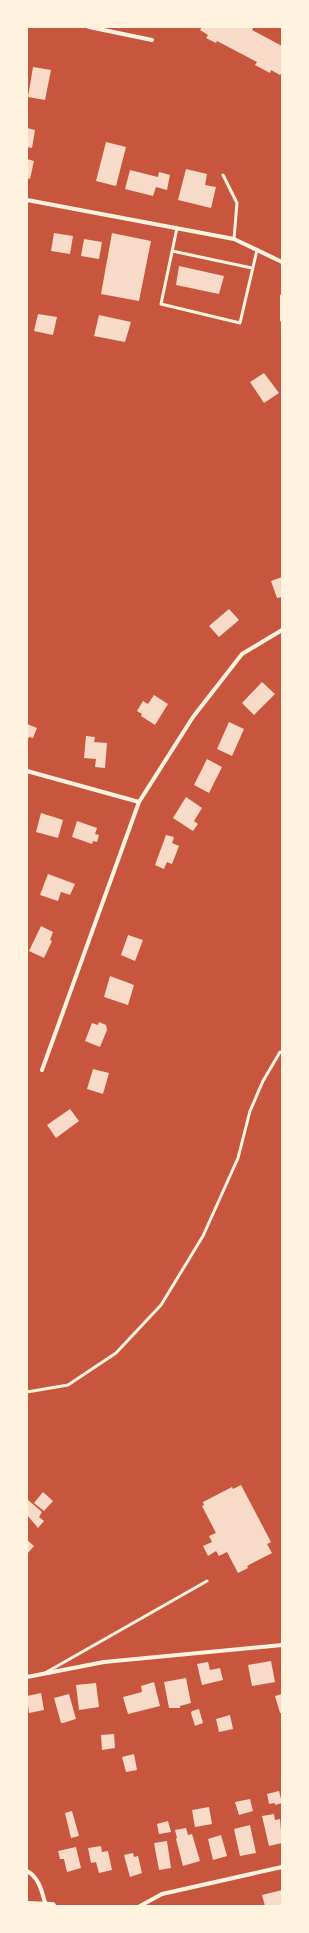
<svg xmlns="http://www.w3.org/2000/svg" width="309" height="1933" viewBox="0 0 309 1933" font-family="Karla,sans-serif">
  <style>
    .building { fill: #f7dbc8 }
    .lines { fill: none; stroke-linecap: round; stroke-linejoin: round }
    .service { stroke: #fff3e0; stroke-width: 3 }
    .minor { stroke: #fff3e0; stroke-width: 4 }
    .secondary { stroke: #fff3e0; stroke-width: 8 }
  </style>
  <rect width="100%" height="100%" fill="#c8553d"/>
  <!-- building -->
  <path class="building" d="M202,27H254L252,30L282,46V72L280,75L271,70L270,73L255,65L257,62L217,41L216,43L206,38L208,35L200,30Z
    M33,67L51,70L45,100L28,97Z
    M27,128L35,130L32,148L27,147Z
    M106,142L126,147L116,186L96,181Z
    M27,159L34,161L30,179L27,178Z
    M186,169L207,174L205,185L216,187L211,208L178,200Z
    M130,170L158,177L159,172L170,175L167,190L156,187L153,196L125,189Z
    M54,233L73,236L70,254L51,251Z
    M112,233L151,241L139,301L101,294Z
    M84,239L102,242L99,259L81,256Z
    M179,266L224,276L219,294L176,285Z
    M38,314L57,317L53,335L34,331Z
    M99,315L131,322L125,342L94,336Z
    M264,373L279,393L264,403L250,382Z
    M282,577V597L277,598L271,581Z
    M229,609L239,620L219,637L209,626Z
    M262,682L275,694L254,715L242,703Z
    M154,695L168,704L155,725L141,716L142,714L137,711L143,701L148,704Z
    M229,722L244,729L232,756L217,749Z
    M27,724L37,728L33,738L29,737L27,740Z
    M86,736L95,737L94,742L107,743L105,768L95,767L96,759L84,758Z
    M207,759L222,767L209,793L194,785Z
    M186,797L202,808L194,821L198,824L193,831L173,818Z
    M41,813L63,820L58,838L36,832Z
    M77,821L97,828L95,834L99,835L97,842L93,841L92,844L72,837Z
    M166,835L174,837L172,843L179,846L172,864L167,862L164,869L155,865Z
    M48,874L75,884L70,895L61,892L58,901L40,895Z
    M41,926L53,932L50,940L52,941L44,958L29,951Z
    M128,935L143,940L135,961L121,955Z
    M110,976L134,985L128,1005L104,997Z
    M99,1022L106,1025L107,1030L100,1047L85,1041L92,1023L98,1025Z
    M93,1069L109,1073L103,1094L87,1089Z
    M70,1109L79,1121L56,1138L47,1125Z
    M241,1485L271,1542L267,1544L272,1553L247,1566L248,1568L238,1573L227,1552L219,1556L216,1551L208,1556L203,1546L212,1542L209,1536L216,1533L202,1506L204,1505L203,1502L232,1487L233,1489Z
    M43,1492L53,1501L44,1511L34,1503Z
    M27,1499L42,1512L39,1517L44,1521L38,1528L27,1515Z
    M27,1540L34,1546L27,1554Z
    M271,1661L275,1682L252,1686L248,1665Z
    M208,1662L210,1670L220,1668L223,1680L202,1685L197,1664Z
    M186,1678L191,1703L180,1706V1708H169L164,1682Z
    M154,1682L160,1706L128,1714L123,1697L142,1692L141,1686Z
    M96,1683L99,1707L79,1710L76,1685Z
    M41,1693L44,1710L29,1713L27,1696Z
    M69,1694L76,1719L63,1723H61L54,1698Z
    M282,1694V1713H280L275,1696Z
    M199,1709L203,1723L195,1726L191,1713L192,1711Z
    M230,1715L233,1729L219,1732L216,1719Z
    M114,1734L115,1748L102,1750L101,1735Z
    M134,1754L137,1770L126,1772L122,1757Z
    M279,1791L282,1803L275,1805V1803L269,1804L267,1794Z
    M250,1799L253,1811L239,1815L235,1802Z
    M209,1807L212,1824L195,1827L192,1810Z
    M72,1811L79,1836L71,1838L65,1813Z
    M274,1814L275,1820L280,1819L282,1843L269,1846L262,1816Z
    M168,1821L171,1832L159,1834L157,1824Z
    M250,1825L256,1853L240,1856L234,1829Z
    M186,1828L188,1835L192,1834L200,1861L183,1866L176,1839L177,1838L175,1830Z
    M221,1835L227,1856L213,1860L208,1839Z
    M167,1841L171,1868L159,1870L154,1843Z
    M101,1846L102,1852L108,1851L112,1870L99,1873L96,1862L91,1863L88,1848Z
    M76,1847L81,1868L67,1872L64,1859H60L58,1851Z
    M133,1853L134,1857L138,1856L142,1873L130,1877L124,1855Z
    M282,1890V1906H265L262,1895Z"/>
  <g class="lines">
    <!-- service -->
    <path class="service" d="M223,175L237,203L234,239
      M177,228L161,304L240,323L257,250
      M172,251L252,268
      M27,1392L68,1385L116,1353L161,1305L203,1236L238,1158L250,1111L263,1081L280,1052
      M45,1673L207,1581"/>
    <!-- minor -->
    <path class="minor" d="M89,27L152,40
      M27,200L234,239L282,262
      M282,296V320
      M27,771L139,802
      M42,1070L139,802L193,717L242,654L282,630
      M27,1677L104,1662L282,1645
      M27,1871C40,1878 42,1893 46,1906
      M140,1906L162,1894L282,1867"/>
    <!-- secondary -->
    <path class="secondary" d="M27,1905L52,1906"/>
  </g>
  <!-- border -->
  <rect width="309" height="1933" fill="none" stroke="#fff3e0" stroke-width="56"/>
</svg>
